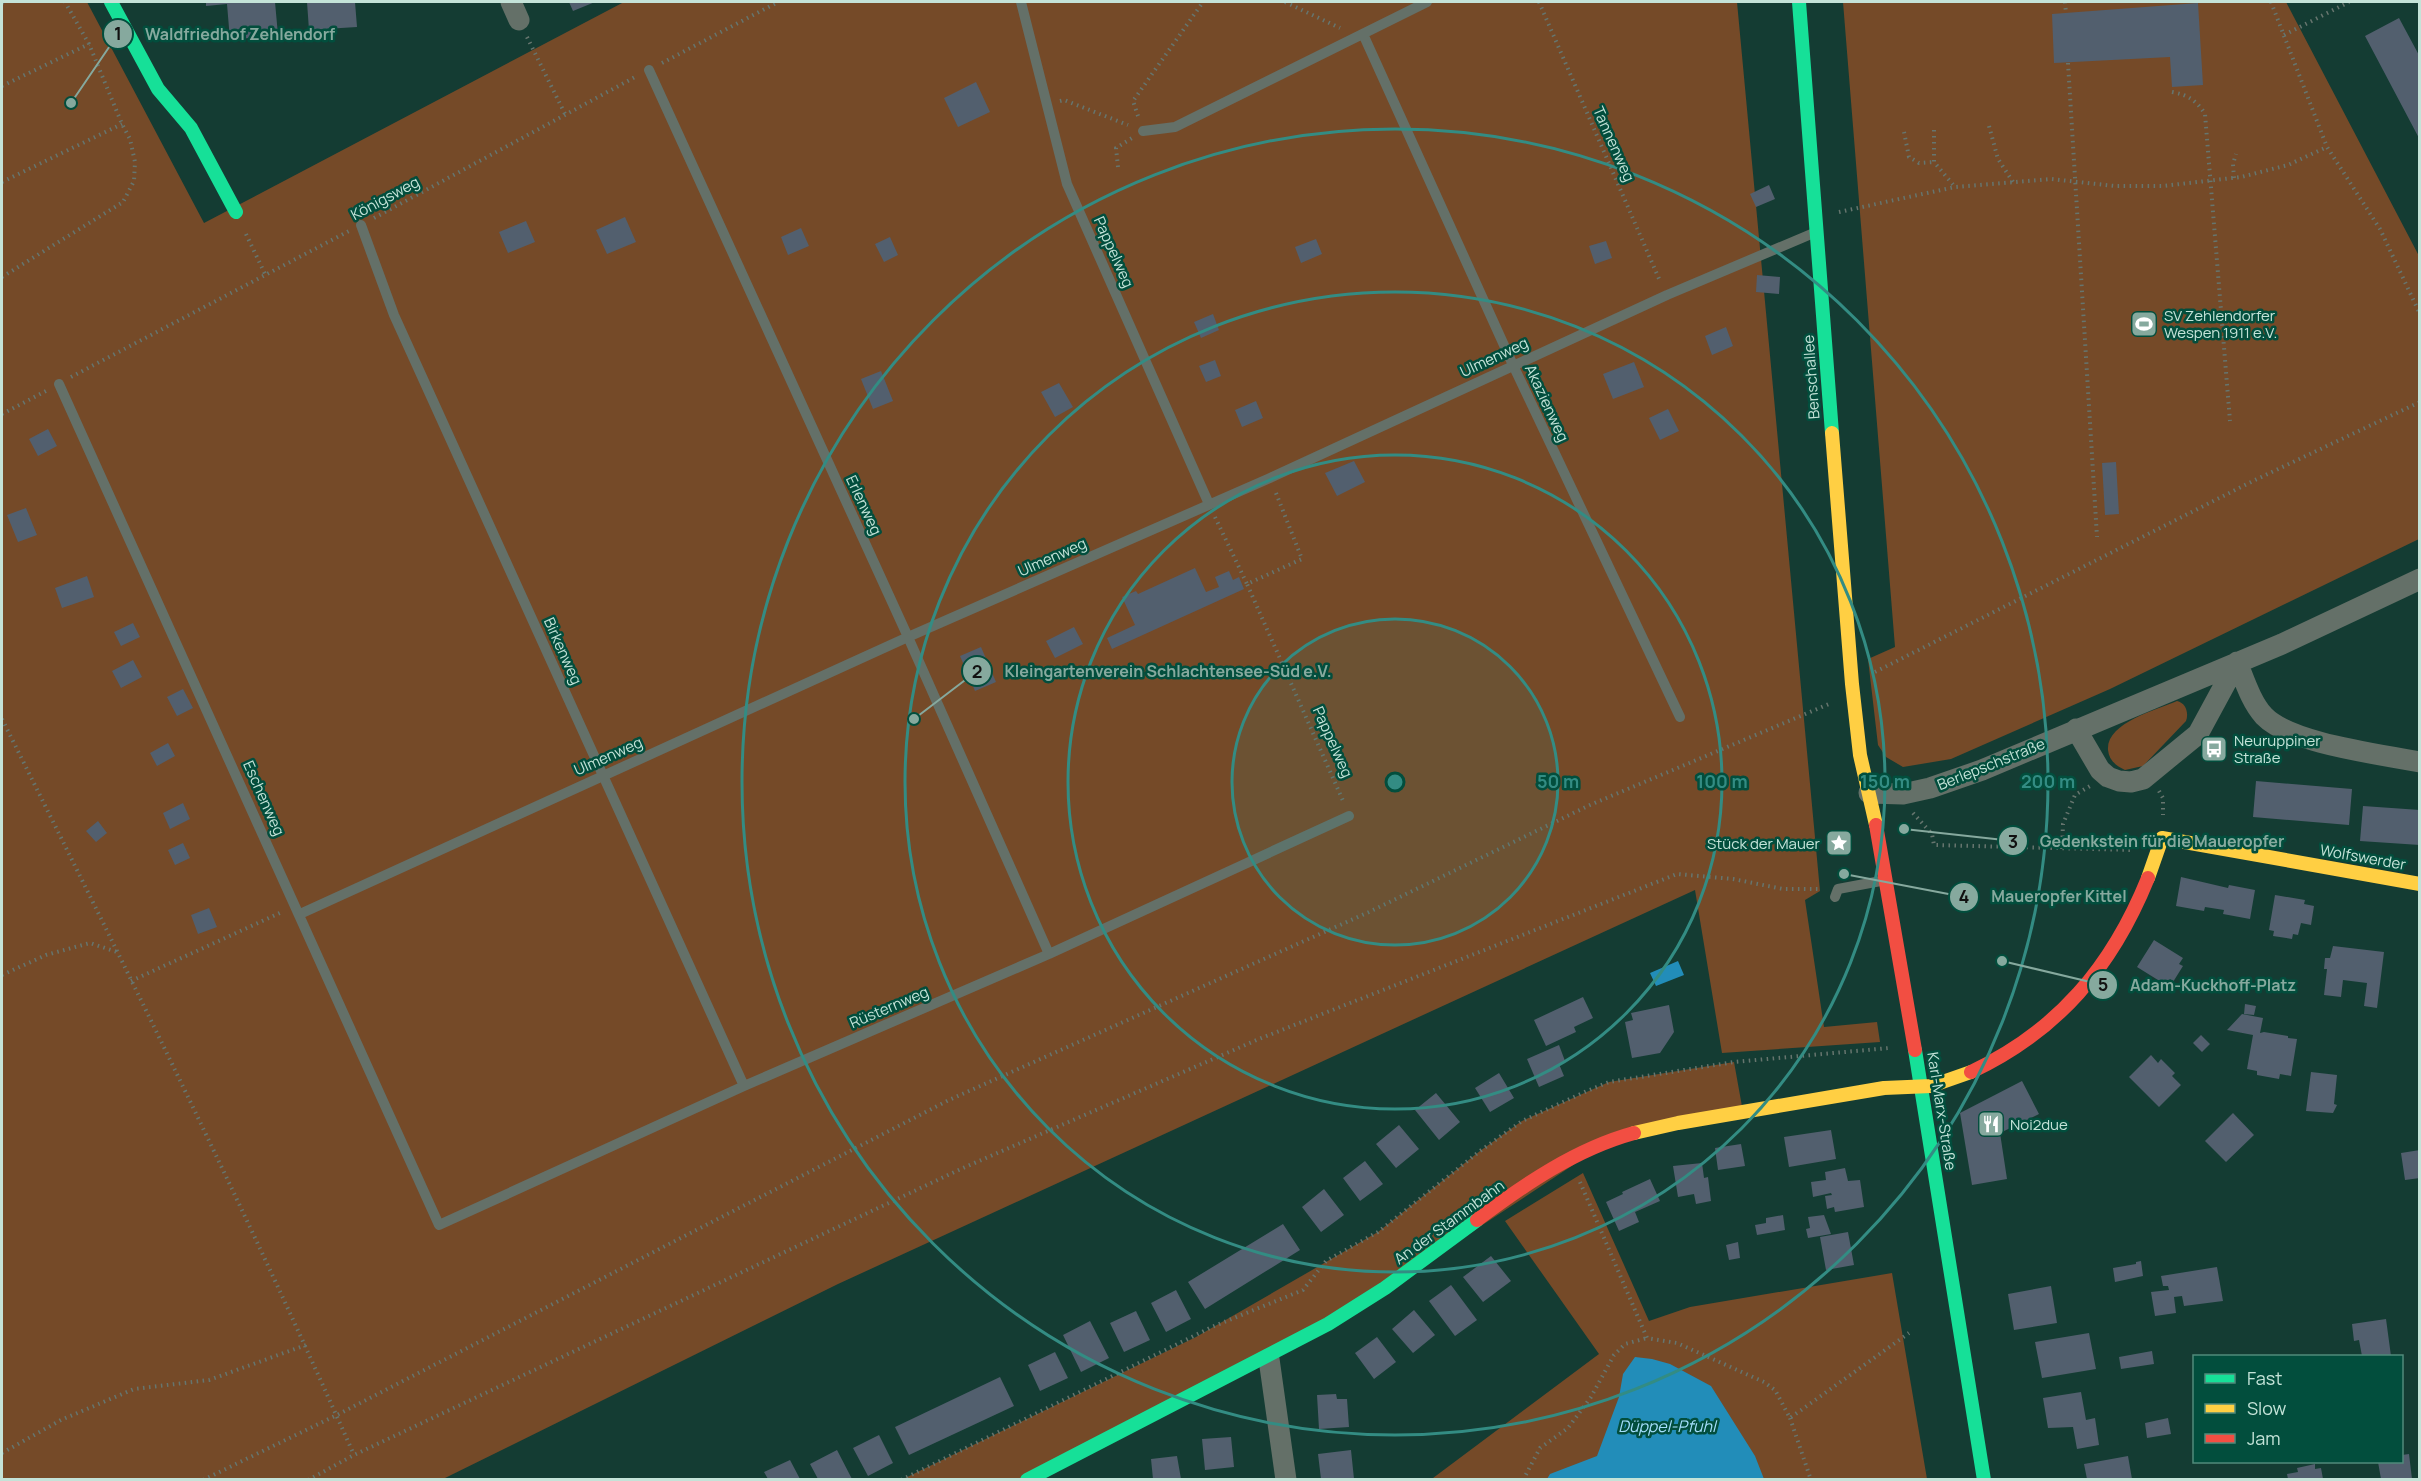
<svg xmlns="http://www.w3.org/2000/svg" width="2421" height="1481" viewBox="0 0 2421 1481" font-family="Manrope,sans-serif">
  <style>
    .green { fill: #754a28 }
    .water { fill: #228db9 }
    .building { fill: #525f6e }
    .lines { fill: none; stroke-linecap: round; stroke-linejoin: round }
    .path { stroke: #66756e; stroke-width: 4; stroke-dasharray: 1.5 4.5; stroke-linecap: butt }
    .lane { stroke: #647068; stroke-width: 10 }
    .street { stroke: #647068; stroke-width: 21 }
    .fast { stroke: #16e098; stroke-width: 14 }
    .slow { stroke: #ffcf43; stroke-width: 14 }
    .jam { stroke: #f24e42; stroke-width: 14 }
    .ring { fill: none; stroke: #338c83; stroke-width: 3 }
    .labels { text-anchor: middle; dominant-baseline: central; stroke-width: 5; stroke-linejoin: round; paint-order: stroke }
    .street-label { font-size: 15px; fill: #c4e3d8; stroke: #024e3d }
    .poi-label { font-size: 15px; fill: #c4e3d8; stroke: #024e3d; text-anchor: start }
    .water-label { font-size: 16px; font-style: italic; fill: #a5defc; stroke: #024e3d }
    .centre { fill: #338c83; stroke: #024e3d; stroke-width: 3 }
    .ring-label { font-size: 18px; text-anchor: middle; font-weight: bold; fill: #338c83; stroke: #024e3d; stroke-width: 5; stroke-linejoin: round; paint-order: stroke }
    .leader { fill: none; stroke: #86a99e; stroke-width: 2 }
    .callout-dot { fill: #86a99e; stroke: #024e3d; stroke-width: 2 }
    .mark-label { font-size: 18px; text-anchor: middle; font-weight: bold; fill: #111 }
    .callout-label { font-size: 16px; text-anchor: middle; font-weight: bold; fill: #86a99e; stroke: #024e3d; stroke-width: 5; stroke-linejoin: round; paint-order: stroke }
  </style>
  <rect width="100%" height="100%" fill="#143c33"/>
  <!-- green -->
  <path class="green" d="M2,2H87L204,223L624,2H1737L1820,891L1805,900L1824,1027L1877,1022L1880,1042L1722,1053L1695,890L838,1284L443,1479L2,1480Z
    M1843,2H2286L2419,256V539L2110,689L1951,759L1903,767L1886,757L1878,745L1868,659L1895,647Z
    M2177,701C2186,703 2189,713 2186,721L2143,766L2125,770C2116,766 2109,760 2108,750C2106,723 2156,710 2177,701Z
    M1734,1062L1743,1112L1608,1142L1387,1288L1027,1479L901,1480L1196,1337L1378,1232L1480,1151L1522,1121L1609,1082Z
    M1583,1173L1649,1321L1690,1307L1892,1273L1927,1479L1434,1480L1433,1478L1599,1354L1505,1221Z"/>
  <!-- water -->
  <path class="water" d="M1678,961L1684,975L1656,986L1650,973Z
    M1635,1357L1652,1359L1670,1364L1711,1386L1755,1456L1764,1479H1547L1550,1474L1597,1456L1619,1397L1623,1374Z"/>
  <!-- building -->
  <path class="building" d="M206,2H275L278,35L230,40L227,4L206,6Z
    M307,2H355L357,27L309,30Z
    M569,2H595L573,11Z
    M2198,3L2203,85L2172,87L2170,57L2054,63L2052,14Z
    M2399,18L2420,57V140L2365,36Z
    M976,82L990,112L958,127L944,98Z
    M1769,185L1775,199L1756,207L1750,194Z
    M625,217L636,242L607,254L596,230Z
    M526,221L535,242L508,253L499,232Z
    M801,228L809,246L788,255L781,237Z
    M890,237L898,255L884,262L875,244Z
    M1316,239L1322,254L1301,263L1295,247Z
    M1606,241L1612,258L1595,264L1589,246Z
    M1757,275L1780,277L1779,294L1756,292Z
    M1213,314L1219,330L1201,338L1194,322Z
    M1726,327L1733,346L1712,355L1705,336Z
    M1215,360L1221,376L1206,382L1199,366Z
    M1634,362L1644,387L1613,399L1603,374Z
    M881,371L893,401L873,409L861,379Z
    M1059,383L1073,407L1055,417L1041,392Z
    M1256,401L1263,418L1242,427L1235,410Z
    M1668,409L1679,431L1660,440L1649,418Z
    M48,429L57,446L38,456L29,439Z
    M1354,461L1365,482L1337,496L1325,473Z
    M2116,462L2119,514L2105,515L2102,463Z
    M26,508L37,535L18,542L7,515Z
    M1195,568L1206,592L1219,587L1215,577L1229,571L1233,580L1239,577L1244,589L1112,649L1107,638L1135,625L1122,597L1136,591L1138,594Z
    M87,576L94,597L62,608L55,588Z
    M133,623L140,637L121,646L114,632Z
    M1074,627L1083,644L1055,658L1046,641Z
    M981,647L996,682L975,691L960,656Z
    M133,660L142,677L121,688L112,671Z
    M183,689L193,708L177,716L167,697Z
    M168,743L175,756L157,766L150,753Z
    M2256,781L2352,789L2349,825L2253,817Z
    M183,803L190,819L170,829L163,813Z
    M2363,806L2420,810V845L2360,841Z
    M98,821L107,833L96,842L86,831Z
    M183,843L190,858L175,865L168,850Z
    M2181,877L2228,888L2229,885L2255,890L2250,919L2223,914L2224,910L2205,907L2204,911L2176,906Z
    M2275,895L2305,900L2304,904L2314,906L2311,925L2301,923L2298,935L2293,934L2292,939L2273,936L2274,931L2269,930Z
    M209,908L217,927L198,934L191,915Z
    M2154,940L2183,958L2179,964L2183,966L2173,982L2170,979L2166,985L2137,967Z
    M2333,946L2384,952L2377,1008L2364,1006L2367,983L2343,980L2341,997L2324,995L2327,969H2324L2325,958H2330Z
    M1583,997L1593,1018L1574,1027L1576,1032L1546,1046L1534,1020Z
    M2245,1004L2256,1006L2254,1015L2244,1014Z
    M1669,1005L1674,1032L1660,1053L1632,1058L1625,1022L1633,1020L1631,1013Z
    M2242,1014L2263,1018L2260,1033L2264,1032L2288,1036V1038L2297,1039L2291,1076L2280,1074L2279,1079L2257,1075V1071L2247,1069L2253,1035L2227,1030Z
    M2201,1035L2210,1044L2202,1052L2193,1043Z
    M1559,1045L1565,1061L1559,1064L1564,1076L1539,1087L1527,1059Z
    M2151,1055L2158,1063L2161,1059L2175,1073L2172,1076L2181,1085L2159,1107L2129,1077Z
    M2311,1072L2337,1075L2334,1104L2337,1105L2333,1113L2306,1111Z
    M1499,1073L1514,1098L1490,1112L1475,1088Z
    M2022,1081L2039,1114L2000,1133L2007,1179L1972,1185L1960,1113Z
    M1436,1093L1460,1122L1439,1140L1415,1110Z
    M2233,1113L2254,1135L2226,1162L2205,1141Z
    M1399,1125L1419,1149L1396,1168L1376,1144Z
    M1831,1130L1836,1159L1789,1167L1784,1137Z
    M1741,1144L1745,1166L1718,1170L1715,1148Z
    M2420,1150V1178L2405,1180L2401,1153Z
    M1365,1161L1383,1184L1360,1201L1343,1178Z
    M1702,1163L1704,1178L1708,1177L1711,1201L1696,1204L1694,1194L1678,1197L1673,1166Z
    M1845,1168L1848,1181L1860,1180L1864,1207L1835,1212L1834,1207L1827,1209L1825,1196L1832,1195L1831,1193L1813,1197L1811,1182L1826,1180L1825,1172Z
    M1650,1179L1660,1201L1635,1212L1639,1222L1619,1231L1606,1202L1623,1194L1622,1192Z
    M1324,1189L1344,1215L1321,1232L1302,1207Z
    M1783,1215L1785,1230L1757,1235L1755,1225L1766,1223V1218Z
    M1824,1215L1831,1234L1808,1238L1806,1229L1810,1228L1808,1217Z
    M1283,1224L1300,1250L1205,1309L1188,1282Z
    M1848,1232L1854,1265L1826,1270L1820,1237Z
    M1738,1242L1740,1258L1729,1260L1726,1245Z
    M1491,1256L1511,1281L1483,1302L1463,1277Z
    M2141,1261L2143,1276L2115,1282L2113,1268L2136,1264V1262Z
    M2217,1267L2223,1301L2184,1306L2182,1296L2174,1297L2176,1313L2155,1316L2151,1292L2169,1290L2168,1286H2163L2161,1276Z
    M1451,1285L1477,1320L1455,1336L1429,1301Z
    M2051,1286L2057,1323L2014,1330L2008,1294Z
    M1176,1290L1191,1319L1166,1332L1151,1303Z
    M1414,1310L1435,1335L1413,1353L1392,1329Z
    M1136,1311L1150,1340L1124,1352L1110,1323Z
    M2386,1319L2391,1356H2362L2359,1340L2354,1341L2352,1324Z
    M1090,1321L1109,1358L1081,1372L1063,1335Z
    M2089,1333L2096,1369L2042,1378L2035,1342Z
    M1377,1337L1396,1362L1374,1379L1355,1353Z
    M2152,1351L2154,1364L2121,1369L2119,1357Z
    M1055,1352L1068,1378L1040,1391L1028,1365Z
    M1000,1377L1014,1406L909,1455L895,1427Z
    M2081,1392L2086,1420L2095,1418L2099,1445L2077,1449L2073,1427L2048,1428L2043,1398Z
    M1336,1394L1337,1399H1347L1349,1427L1319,1429L1317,1395Z
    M2168,1418L2171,1434L2147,1438L2145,1423Z
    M879,1435L893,1463L868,1476L853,1448Z
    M1231,1437L1234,1467L1205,1470L1202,1439Z
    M837,1450L852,1479H818L810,1464Z
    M1351,1450L1354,1479H1321L1318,1454Z
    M2409,1454L2412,1479H2381L2378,1462H2402V1455Z
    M1177,1456L1181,1479H1153L1151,1459Z
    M2128,1456L2132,1479H2087L2084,1464Z
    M790,1460L800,1479H768L764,1472Z
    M2315,1464V1469L2321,1468L2323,1479H2288L2287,1474L2298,1472L2297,1468Z"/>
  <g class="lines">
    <!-- path -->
    <path class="path" d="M1285,2L1340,28
      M1539,2L1660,281
      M2065,2L2066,13
      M2271,2L2327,147L2380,229L2420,314
      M2,3L4,2
      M2284,35L2349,2
      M527,37L565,114
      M662,63L778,2
      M2068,63L2097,537
      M2,86L89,44
      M2172,92C2188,95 2196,100 2205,114L2230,421
      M1060,101L1064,100L1128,125
      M1138,116L1133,101L1203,2
      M1989,126L1998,159L2013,182
      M1934,130V162L1955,187
      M1904,132L1909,157L1919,163L1934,162
      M1118,167L1116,148L1132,138
      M2234,178L2233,164L2236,154
      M2,182L122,124
      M1839,212L1955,187L2051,179L2115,186H2163L2241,177L2288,165L2327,147
      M374,218L637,76
      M246,234L265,274
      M2,277L123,202L134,181L135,162L130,139L122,124L89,44L65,2
      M71,377L349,231
      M2,414L46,391
      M1276,493L1302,559L1247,584L1344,803
      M1215,517L1247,584
      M1875,672L2255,480L2420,402
      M2,719C123,962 244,1206 354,1455
      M2159,791L2163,798V815
      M1913,813L1932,834L1934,845L2133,850
      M2062,849L2063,824L2075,795L2090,786
      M2,975L46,955L90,943L117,952
      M131,981L282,912
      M1580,1182L1647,1338L1677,1343L1764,1382L1775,1390L1790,1418L1909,1333
      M1790,1418L1811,1480
      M2,1453L61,1420L134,1389L209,1380L306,1345
      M203,1480L337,1415L949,1100L1369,912L1590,805L1829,704
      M308,1480L354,1455L963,1168L1259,1039L1677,874L1733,879L1783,889H1821
      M901,1480L1212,1327L1303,1290L1326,1261L1378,1232L1480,1151L1522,1121L1587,1091L1609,1082L1734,1062L1889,1048
      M1523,1480L1540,1448L1568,1428L1591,1397L1614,1355L1625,1344L1647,1338"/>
    <!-- lane -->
    <path class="lane" d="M1021,2L1067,184L1209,504
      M1363,34L1513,365L1680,717
      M649,70L908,637L1049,954
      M1143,131L1175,127L1427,2
      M361,225L394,315L744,1086
      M59,384L439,1225L744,1086L1049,954L1349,816
      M1835,897L1838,889L1886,880
      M300,914L908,637L1270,478L1667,295L1816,232"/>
    <!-- street -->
    <path class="street" d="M511,2L519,20
      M2237,662C2244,679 2251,702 2264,716C2291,744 2380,754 2420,762
      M2076,729L2100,770L2108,777L2119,781L2131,782L2143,779L2198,734L2237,662
      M1869,793L1903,794L1930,788L1982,770L2282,644L2420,579
      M1269,1359L1286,1480"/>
    <!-- fast -->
    <path class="fast" d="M111,2L158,89L191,128L236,212
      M1799,2L1832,433
      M1915,1050L1984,1480
      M1027,1480L1328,1324L1385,1288L1477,1220"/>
    <!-- slow -->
    <path class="slow" d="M1832,433L1852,684L1860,755L1876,825
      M2148,878L2162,838L2420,884
      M1634,1133L1678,1123L1884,1088L1931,1086L1971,1072"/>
    <!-- jam -->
    <path class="jam" d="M1876,825L1915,1050
      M1971,1072C2058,1031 2112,967 2148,878
      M1477,1220C1525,1184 1576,1149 1634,1133"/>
  </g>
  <!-- distance rings -->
  <circle cx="1395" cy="782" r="163" fill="#338c83" fill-opacity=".12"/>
  <g class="ring">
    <circle cx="1395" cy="782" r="163"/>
    <circle cx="1395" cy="782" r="327"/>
    <circle cx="1395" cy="782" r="490"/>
    <circle cx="1395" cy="782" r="653"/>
  </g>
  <!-- icons -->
  <defs>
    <symbol id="stadium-square" viewBox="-11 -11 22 22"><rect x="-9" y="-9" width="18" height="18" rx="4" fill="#86a99e" stroke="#024e3d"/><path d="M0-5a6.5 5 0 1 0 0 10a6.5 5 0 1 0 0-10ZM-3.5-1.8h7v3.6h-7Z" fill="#fff"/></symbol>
    <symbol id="bus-square" viewBox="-11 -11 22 22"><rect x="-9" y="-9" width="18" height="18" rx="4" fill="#86a99e" stroke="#024e3d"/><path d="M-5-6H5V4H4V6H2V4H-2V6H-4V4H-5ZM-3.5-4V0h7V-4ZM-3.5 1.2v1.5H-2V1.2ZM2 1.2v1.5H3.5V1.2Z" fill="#fff"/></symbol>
    <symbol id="sight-square" viewBox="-11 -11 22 22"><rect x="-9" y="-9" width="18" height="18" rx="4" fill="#86a99e" stroke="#024e3d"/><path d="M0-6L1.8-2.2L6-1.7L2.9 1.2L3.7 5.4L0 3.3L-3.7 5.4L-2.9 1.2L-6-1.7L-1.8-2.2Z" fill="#fff"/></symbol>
    <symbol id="restaurant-square" viewBox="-11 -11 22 22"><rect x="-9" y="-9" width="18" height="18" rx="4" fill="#86a99e" stroke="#024e3d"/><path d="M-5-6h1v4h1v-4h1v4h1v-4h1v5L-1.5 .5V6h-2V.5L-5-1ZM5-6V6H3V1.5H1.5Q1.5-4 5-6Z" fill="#fff"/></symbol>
  </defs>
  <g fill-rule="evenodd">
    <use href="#stadium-square" x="2129" y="309" width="30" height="30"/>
    <use href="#bus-square" x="2199" y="734" width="30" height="30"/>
    <use href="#sight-square" x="1824" y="828" width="30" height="30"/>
    <use href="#restaurant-square" x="1976" y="1109" width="30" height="30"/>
  </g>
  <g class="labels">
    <!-- street labels -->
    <g class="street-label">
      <text transform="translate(1614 144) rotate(66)">Tannenweg</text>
      <text transform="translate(385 198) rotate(-28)">Königsweg</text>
      <text transform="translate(1114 252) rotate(66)">Pappelweg</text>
      <text transform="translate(1494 357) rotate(-25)">Ulmenweg</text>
      <text transform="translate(1811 377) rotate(-94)">Benschallee</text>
      <text transform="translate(1547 403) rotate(65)">Akazienweg</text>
      <text transform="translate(864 505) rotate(65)">Erlenweg</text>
      <text transform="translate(1052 557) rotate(-24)">Ulmenweg</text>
      <text transform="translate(563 651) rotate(66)">Birkenweg</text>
      <text transform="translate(1333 742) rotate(66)">Pappelweg</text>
      <text transform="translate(608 756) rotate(-24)">Ulmenweg</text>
      <text transform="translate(1991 764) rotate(-22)">Berlepschstraße</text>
      <text transform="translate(264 798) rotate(66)">Eschenweg</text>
      <text transform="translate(2363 857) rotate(10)">Wolfswerder</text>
      <text transform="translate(889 1007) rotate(-23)">Rüsternweg</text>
      <text transform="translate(1942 1111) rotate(81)">Karl-Marx-Straße</text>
      <text transform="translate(1449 1222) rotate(-36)">An der Stammbahn</text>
    </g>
    <!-- poi labels -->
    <g class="poi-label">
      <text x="2164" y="315">SV Zehlendorfer<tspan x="2164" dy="17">Wespen 1911 e.V.</tspan></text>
      <text x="2234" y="740">Neuruppiner<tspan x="2234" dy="17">Straße</tspan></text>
      <text x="1820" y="843" text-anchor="end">Stück der Mauer</text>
      <text x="2010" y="1124">Noi2due</text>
    </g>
    <!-- water labels -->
    <g class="water-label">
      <text x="1667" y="1426">Düppel-Pfuhl</text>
    </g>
  </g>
  <circle cx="1395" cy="782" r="9" class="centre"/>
  <g class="ring-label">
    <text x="1558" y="788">50 m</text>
    <text x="1722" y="788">100 m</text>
    <text x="1885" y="788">150 m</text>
    <text x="2048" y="788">200 m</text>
  </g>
  <!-- callouts -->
  <path class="leader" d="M71 103L118 34M914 719L977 671M1904 829L2013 841M1844 874L1964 897M2002 961L2103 985"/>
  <g class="callout-dot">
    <circle cx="71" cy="103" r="6"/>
    <circle cx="914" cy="719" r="6"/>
    <circle cx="1904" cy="829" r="6"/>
    <circle cx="1844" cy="874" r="6"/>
    <circle cx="2002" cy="961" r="6"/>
    <circle cx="118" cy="34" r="15"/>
    <circle cx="977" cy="671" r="15"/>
    <circle cx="2013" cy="841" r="15"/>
    <circle cx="1964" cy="897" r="15"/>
    <circle cx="2103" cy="985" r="15"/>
  </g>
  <g class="mark-label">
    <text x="118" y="40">1</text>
    <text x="977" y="678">2</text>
    <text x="2013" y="848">3</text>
    <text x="1964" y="903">4</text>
    <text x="2103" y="991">5</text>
  </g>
  <g class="callout-label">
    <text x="240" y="40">Waldfriedhof Zehlendorf</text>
    <text x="1168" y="677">Kleingartenverein Schlachtensee-Süd e.V.</text>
    <text x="2162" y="847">Gedenkstein für die Maueropfer</text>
    <text x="2059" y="902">Maueropfer Kittel</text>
    <text x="2213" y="991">Adam-Kuckhoff-Platz</text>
  </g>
  <!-- border -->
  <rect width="2421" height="1481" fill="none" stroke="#c4e3d8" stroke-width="6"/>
  <!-- legend -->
  <rect x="2193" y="1355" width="210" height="108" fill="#024e3d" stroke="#508a7b" stroke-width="1.5"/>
  <rect x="2205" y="1374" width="30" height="9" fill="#16e098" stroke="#508a7b" stroke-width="1.5"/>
  <text x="2247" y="1385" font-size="18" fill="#c4e3d8">Fast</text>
  <rect x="2205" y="1404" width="30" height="9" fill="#ffcf43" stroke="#508a7b" stroke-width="1.5"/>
  <text x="2247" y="1415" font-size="18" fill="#c4e3d8">Slow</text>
  <rect x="2205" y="1434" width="30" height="9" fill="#f24e42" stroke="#508a7b" stroke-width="1.5"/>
  <text x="2247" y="1445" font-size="18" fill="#c4e3d8">Jam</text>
</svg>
